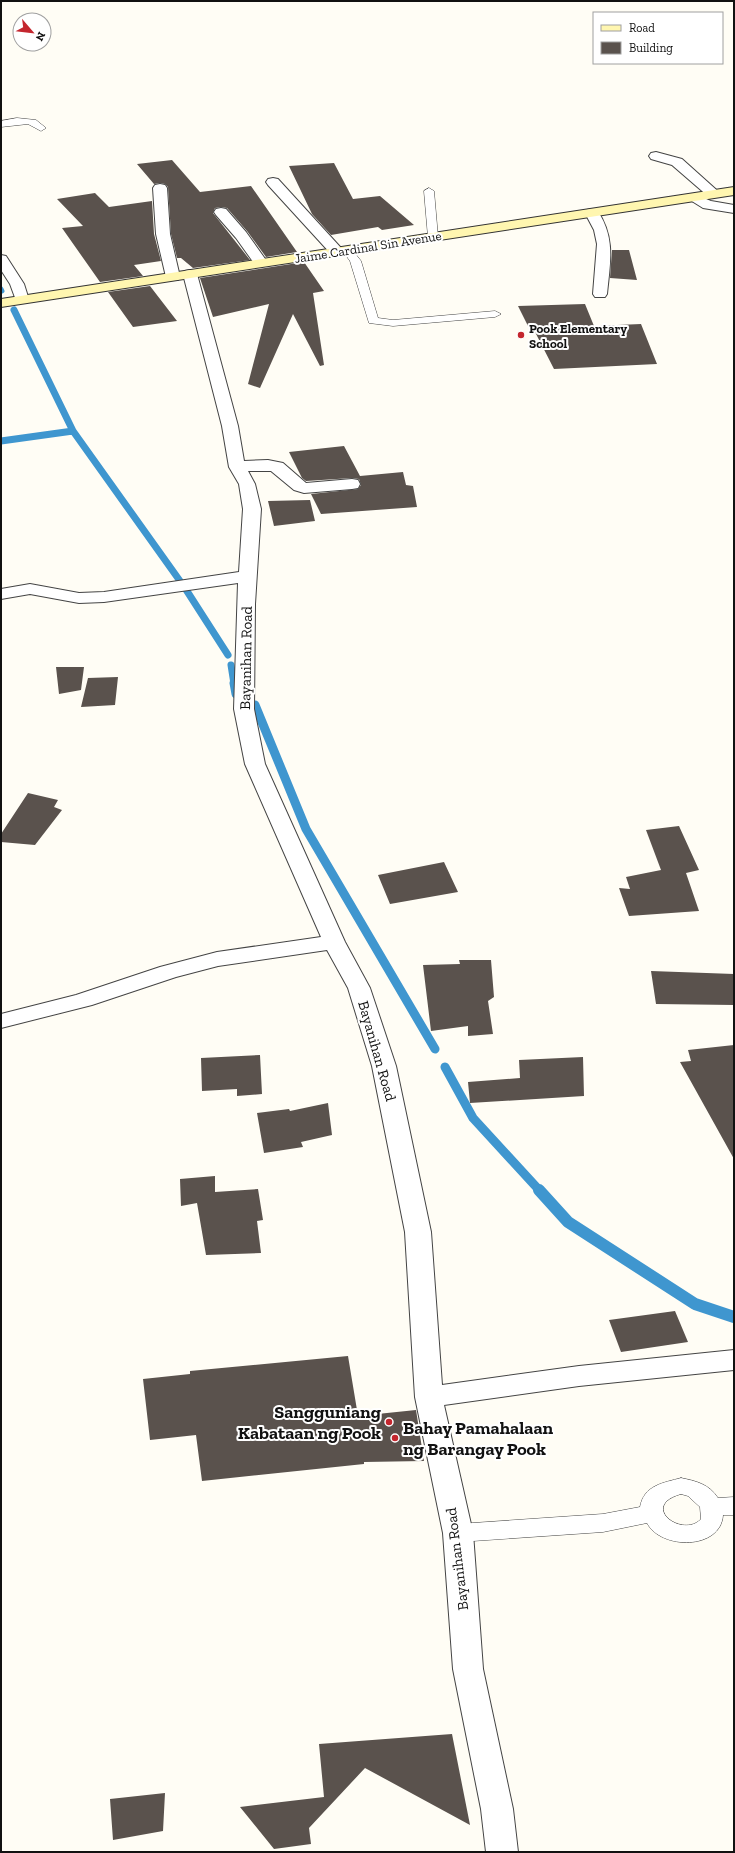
<svg xmlns="http://www.w3.org/2000/svg" width="735" height="1853" viewBox="0 0 735 1853" font-family="'Zilla Slab',serif">
  <style>
    .lines { fill: none; stroke-linecap: round; stroke-linejoin: round }
    .stream-far3 { stroke: #3f96cf; stroke-width: 5 }
    .stream-far2 { stroke: #3f96cf; stroke-width: 7 }
    .stream-far1 { stroke: #3f96cf; stroke-width: 9 }
    .stream { stroke: #3f96cf; stroke-width: 12 }
    .building { fill: #5a524d }
    .lane-casing { stroke: #444; stroke-width: 1 }
    .street-casing { stroke: #444; stroke-width: 2 }
    .secondary-casing { stroke: #333; stroke-width: 2 }
    .lane { fill: #fff; fill-rule: evenodd }
    .street { fill: #fff; fill-rule: evenodd }
    .secondary { fill: #fff6b0; fill-rule: evenodd }
    .poi-dot { fill: #c4262e; stroke: #fff; stroke-width: 1.5 }
    .labels { text-anchor: middle; dominant-baseline: central; stroke-width: 4; stroke-linejoin: round; paint-order: stroke }
    .far-street-label { font-size: 13px; fill: #111; stroke: #fff }
    .far-poi-label { font-size: 13px; font-weight: bold; fill: #111; stroke: #fff; text-anchor: start }
    .street-label { font-size: 15px; fill: #111; stroke: #fff }
    .near-poi-label { font-size: 18px; font-weight: bold; fill: #111; stroke: #fff; text-anchor: end }
  </style>
  <rect width="100%" height="100%" fill="#fffdf5"/>
  <g class="lines">
    <!-- stream-far3 -->
    <path class="stream-far3" d="M1,289L2,291"/>
    <!-- stream-far2 -->
    <path class="stream-far2" d="M14,310L73,431L180,581
      M1,441L73,431
      M185,588L228,655
      M231,665L234,684"/>
    <!-- stream-far1 -->
    <path class="stream-far1" d="M234,683L236,694
      M255,705L306,829L435,1049
      M445,1067L473,1118L540,1191"/>
    <!-- stream -->
    <path class="stream" d="M539,1190L568,1222L695,1304L734,1317"/>
  </g>
  <!-- building -->
  <path class="building" d="M172,160L200,192L251,186L297,252L266,257L247,231L227,208L221,207L215,208L213,213L250,260L193,268L181,258H177L171,234L168,187L165,184L160,183L154,184L137,164Z
    M334,163L353,199L380,196L414,225L382,230L378,227L331,235L312,214L289,166Z
    M95,193L109,207L152,201L154,234L161,261L134,265L143,276L100,282L62,228L83,226L57,199Z
    M612,250H629L637,280L610,278Z
    M304,262L324,291L313,293L324,365L320,366L293,314L260,388L248,384L269,304L213,317L200,278Z
    M150,286L177,321L133,327L108,292Z
    M585,304L594,326L641,324L657,364L554,369L534,330H530L518,306Z
    M344,446L360,476L403,472L406,485L413,486L417,507L321,514L311,494L358,489L361,485L359,479L352,478L306,481L302,478L289,452Z
    M310,500L315,521L274,526L268,501Z
    M56,667H84L81,690L59,694Z
    M118,677L115,705L81,707L88,678Z
    M28,793L58,800L54,807L62,810L35,845L1,842V834Z
    M679,826L699,870L686,873L699,911L629,916L619,888L630,889L626,877L661,870L646,830Z
    M444,862L458,892L390,904L378,875Z
    M459,960H491L494,997L488,1001L493,1034L468,1036V1026L431,1031L423,965L460,964Z
    M651,971L734,974V1005L656,1004Z
    M734,1045V1159L680,1062L691,1061L688,1050Z
    M260,1055L262,1094L237,1096V1089L202,1091L201,1058Z
    M583,1057L584,1096L470,1103L468,1082L520,1078L519,1060Z
    M328,1103L332,1135L301,1142L303,1147L264,1153L257,1113L289,1109L290,1111Z
    M215,1176V1192L258,1189L263,1220L257,1221L261,1253L206,1255L197,1203L181,1206L180,1179Z
    M675,1311L688,1342L621,1352L609,1320Z
    M348,1356L358,1416L416,1410L424,1461L364,1462V1464L202,1481L196,1435L150,1440L143,1379L190,1374V1371Z
    M452,1734L470,1825L365,1768L309,1828L311,1844L274,1849L240,1807L324,1797L319,1744Z
    M165,1793L163,1831L113,1840L110,1799Z"/>
  <g class="lines">
    <defs>
      <path id="lane" d="M17,118L36,120L46,128L41,131L28,124L1,127V121Z
        M429,188L434,191L438,237L433,240L428,237L424,191Z
        M347,247L351,248L361,261L378,318L393,320L495,311L501,314L495,317L393,326L369,323L350,261L342,250Z
        M681,1478C696,1481 709,1484 718,1498L734,1497V1515H723C721,1550 661,1550 647,1523L603,1532L458,1542L450,1539L447,1533L450,1527L458,1524L603,1514L640,1507C644,1485 663,1483 681,1478ZM681,1494L688,1496L700,1507L701,1519C683,1539 638,1506 681,1494Z"/>
      <path id="street" d="M656,152L682,159L721,194L719,197H709L672,165L651,159L649,156L651,153Z
        M273,178L278,179L342,249L344,252L342,255H332L268,185L266,182L268,179Z
        M160,184L165,185L167,188L170,234L180,277L178,280H168L166,277L156,234L153,188L155,185Z
        M694,194L711,201L734,205V213L703,208L687,198L689,195Z
        M221,208L226,209L246,232L268,263L266,266H256L236,238L216,215L214,212L216,209Z
        M592,209L597,210C616,238 610,263 607,294L605,297H595L593,294L597,244L594,230L585,213L587,210Z
        M1,255L6,256L24,284L29,300L27,303H17L10,284L1,270Z
        M190,270L195,271L197,274L238,426L244,461L268,460L283,463L306,483L352,479L358,480L360,484L358,488L352,489L304,493L294,490L271,471H248L255,484L261,509L255,604L254,709L265,764L345,942L370,988L396,1066L431,1232L442,1385L579,1366L734,1350V1370L579,1386L444,1405L473,1533L483,1669L513,1809L518,1852H486L481,1809L453,1669L443,1533L415,1397L405,1232L372,1066L348,988L327,950L218,966L176,977L92,1005L1,1028V1014L76,995L160,967L217,952L321,937L245,764L234,709L238,583L104,602L79,603L30,594L1,599V589L30,584L79,593L104,592L239,572L243,509L239,484L229,467L222,426L183,274L185,271Z"/>
      <path id="secondary" d="M734,187V195L1,307V299Z"/>
    </defs>
    <!-- lane casing -->
    <use href="#lane" class="lane-casing"/>
    <!-- street casing -->
    <use href="#street" class="street-casing"/>
    <!-- secondary casing -->
    <use href="#secondary" class="secondary-casing"/>
    <!-- lane -->
    <use href="#lane" class="lane"/>
    <!-- street -->
    <use href="#street" class="street"/>
    <!-- secondary -->
    <use href="#secondary" class="secondary"/>
  </g>
  <!-- markers -->
  <g class="poi-dot">
    <circle cx="521" cy="335" r="4"/>
    <circle cx="389" cy="1422" r="4"/>
    <circle cx="395" cy="1438" r="4"/>
  </g>
  <g class="labels">
    <!-- far-street labels -->
    <g class="far-street-label">
      <text transform="translate(368 247) rotate(-9)">Jaime Cardinal Sin Avenue</text>
    </g>
    <!-- far-poi labels -->
    <g class="far-poi-label">
      <text x="529" y="328">Pook Elementary<tspan x="529" dy="15">School</tspan></text>
    </g>
    <!-- street labels -->
    <g class="street-label">
      <text transform="translate(246 658) rotate(-89)">Bayanihan Road</text>
      <text transform="translate(377 1051) rotate(74)">Bayanihan Road</text>
      <text transform="translate(457 1559) rotate(-97)">Bayanihan Road</text>
    </g>
    <!-- near-poi labels -->
    <g class="near-poi-label">
      <text x="381" y="1412">Sangguniang<tspan x="381" dy="21">Kabataan ng Pook</tspan></text>
      <text x="403" y="1428" text-anchor="start">Bahay Pamahalaan<tspan x="403" dy="21">ng Barangay Pook</tspan></text>
    </g>
  </g>
  <!-- border -->
  <rect width="735" height="1853" fill="none" stroke="#111111" stroke-width="4"/>
  <!-- legend -->
  <rect x="593" y="12" width="130" height="52" fill="#ffffff" stroke="#a0a0a0"/>
  <rect x="601" y="25" width="20" height="6" fill="#fff6b0" stroke="#a0a0a0"/>
  <text x="629" y="32" font-size="12" fill="#111111">Road</text>
  <rect x="601" y="42" width="20" height="12" fill="#5a524d" stroke="#a0a0a0"/>
  <text x="629" y="52" font-size="12" fill="#111111">Building</text>
  <!-- north arrow -->
  <g transform="translate(32 32) rotate(118)"><circle r="19" fill="#ffffff" stroke="#a0a0a0"/>
  <path d="M0-3L7 15L0 10L-7 15Z" fill="#c4262e"/>
  <text y="-6" font-size="11" font-weight="bold" text-anchor="middle" fill="#111111">N</text>
  </g>
</svg>
